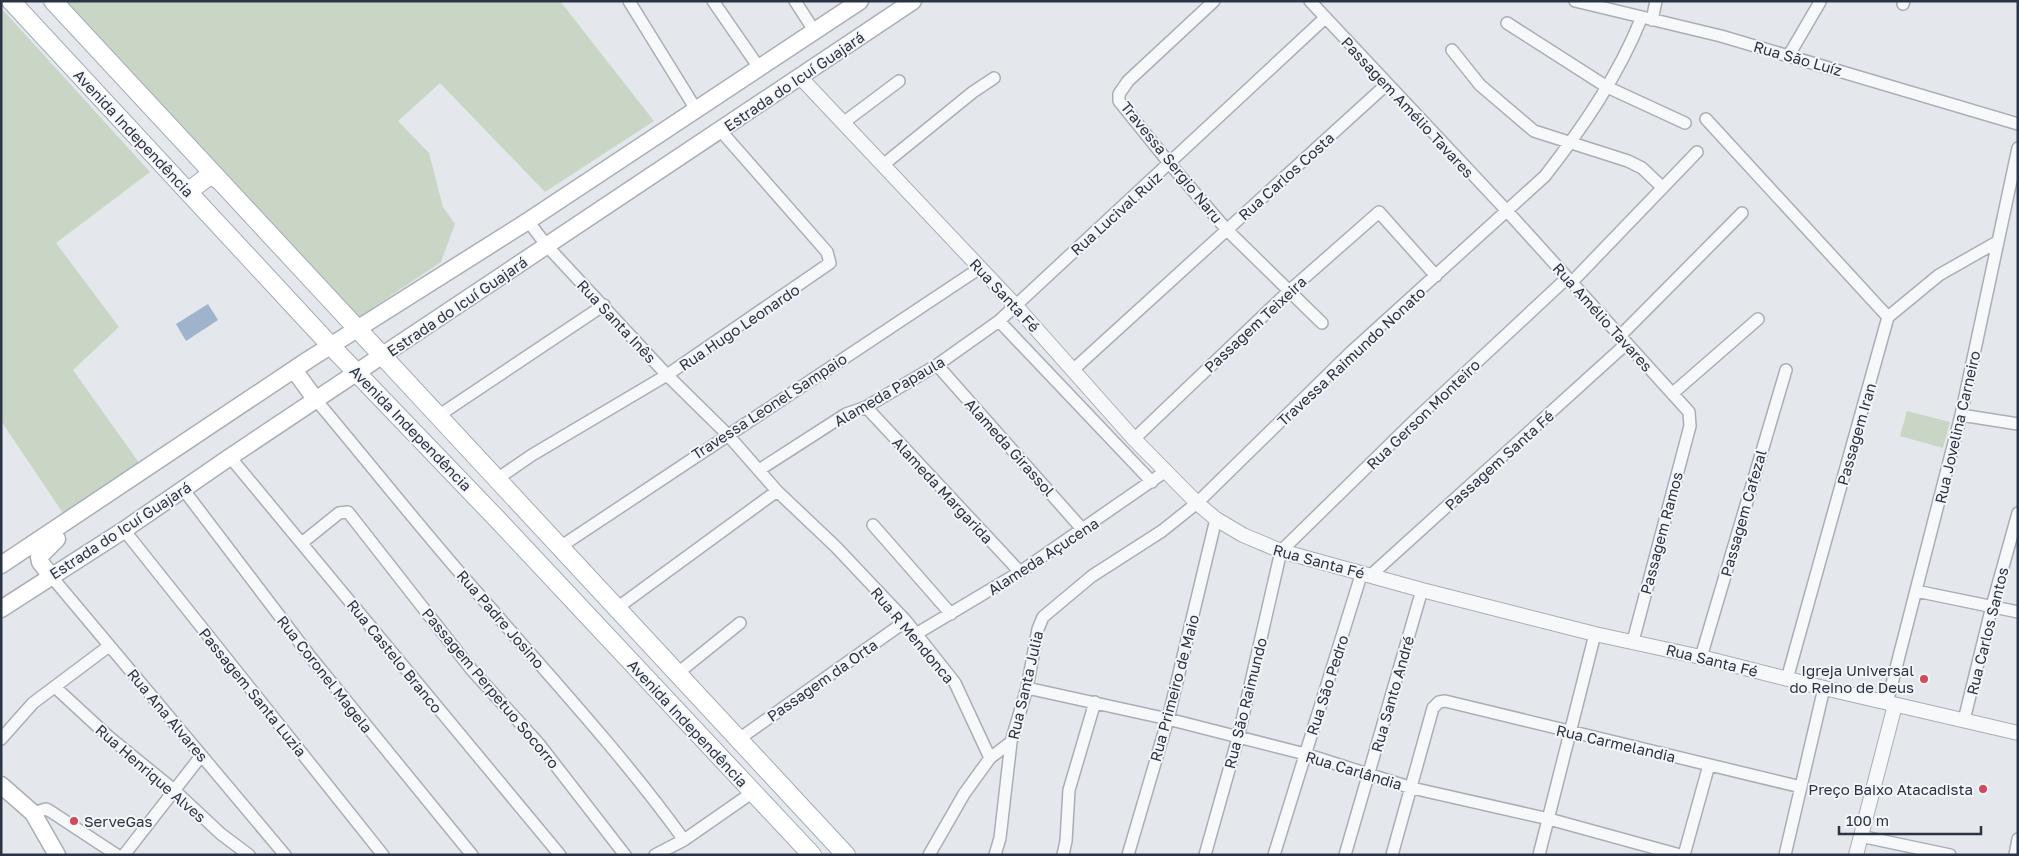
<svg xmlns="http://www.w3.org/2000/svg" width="2019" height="856" viewBox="0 0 2019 856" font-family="'Golos Text',sans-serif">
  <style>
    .green { fill: #c9d6c5 }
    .water { fill: #9fb4cc }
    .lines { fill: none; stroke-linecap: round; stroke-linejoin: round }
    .minor-casing { stroke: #a9aeb7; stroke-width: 14 }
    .tertiary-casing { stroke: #a9aeb7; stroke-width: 16 }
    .secondary-casing { stroke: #a9aeb7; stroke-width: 19 }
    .primary-casing { stroke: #a3abb8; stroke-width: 20 }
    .minor { stroke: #f7f8fa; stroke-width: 11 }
    .tertiary { stroke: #f7f8fa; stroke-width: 14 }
    .secondary { stroke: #fff; stroke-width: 16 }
    .primary { stroke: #fff; stroke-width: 18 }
    .poi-dot { fill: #d1495b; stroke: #f4f6f9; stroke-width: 2 }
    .labels { text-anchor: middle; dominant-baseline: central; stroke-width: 4; stroke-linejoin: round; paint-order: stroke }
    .street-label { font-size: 15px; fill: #2b3445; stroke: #f4f6f9 }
    .poi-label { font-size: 15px; fill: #2b3445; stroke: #f4f6f9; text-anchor: end }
  </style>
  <rect width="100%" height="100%" fill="#e4e7ec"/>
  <!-- green -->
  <path class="green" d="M66,1H560L654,121L545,192L440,83L398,121L429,153L443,207L455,224L441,262L359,317Z
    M3,10L150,172L56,243L119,327L73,370L140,464L63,513L1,421V11Z
    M1907,411L1950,422L1943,448L1900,436Z"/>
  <!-- water -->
  <path class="water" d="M208,304L218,320L186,341L176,324Z"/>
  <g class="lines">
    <defs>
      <path id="minor" d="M629,1L697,111
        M713,1L760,69
        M795,1L815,32
        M1214,1L1128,81L1119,94V101L1170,164L1227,230L1322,323
        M1310,1L1507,211L1689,412L1690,426L1633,641
        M1575,1L1721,36L2018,124
        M1903,4L1904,1
        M1652,20L1656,1
        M1507,23L1607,87L1685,123
        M1452,50L1480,85L1534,131L1628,161L1642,168L1662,187
        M1789,55L1820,2
        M1706,119L1888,317
        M843,123L899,81
        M883,165L973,92L994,78
        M528,221L547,246L667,375L727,434L777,491L836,547L906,621L955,683L990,758
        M1571,283L1697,152
        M999,321L1152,482
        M1620,336L1742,213
        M937,365L1083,530
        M1074,369L1387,84
        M1673,393L1758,319
        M316,400C371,465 424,533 481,597C550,677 622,754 684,840
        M866,407L1020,572
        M1961,415L2018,424
        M438,416L604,305
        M1134,439L1288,292L1379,212L1436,276
        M230,457L560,855
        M759,470L846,414L866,407L937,365L999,321L1325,18
        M497,479L532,455L667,375L830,263L827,252L720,130
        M183,489L313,660L472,855
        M873,525L951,614
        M124,530L383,855
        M303,542L339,513L348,512L471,669L539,744L625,855
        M560,547L980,268
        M1371,575L1626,344
        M51,576L285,855
        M1916,591L2018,612
        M617,608L777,491
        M916,634L1020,572L1166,471
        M1701,657L1786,370
        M678,673L740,623
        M1787,679L1888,317L1939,275L1997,242
        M56,688L109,737L174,790L221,834L249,855
        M1027,688L1168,719L1305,754L1412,788L1549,819L1680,855
        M1887,703L1961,415L2018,148
        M1964,720L1992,606L2018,513
        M1,739L33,703L109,646
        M739,739L906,621
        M33,813L46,809L50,811L117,855
        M1860,836L1950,855
        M124,855L201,756
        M655,855L684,840L753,792
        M929,855L964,794L990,758L1011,742
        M995,855L1000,838L1011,742L1027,688L1038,629L1043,617L1092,576L1162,531L1197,503L1350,353L1545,176C1583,127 1618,76 1641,19
        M1063,855L1066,841L1069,790L1095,702
        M1128,855L1168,719L1216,519
        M1205,855L1238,738L1281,551L1418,417L1567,278
        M1274,855L1362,572
        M1345,855L1422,590
        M1392,855L1433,708L1439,702L1445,701L1801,787
        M1539,855L1595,634
        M1684,855L1709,765
        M1785,855L1824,688
        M2015,855L2018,839"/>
      <path id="tertiary" d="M800,77L1015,305L1134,439L1197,503L1216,519L1243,535L1281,551L1422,590L1595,634L1701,657L1824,688L2018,733
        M1856,855L1895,705"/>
      <path id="secondary" d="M294,370L316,400
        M1,565L308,360L528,221L860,1
        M51,576L40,562L39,557L57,539
        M1,609L124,530L230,457L913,1
        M1,785L33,813L57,855"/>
      <path id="primary" d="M11,1L331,346L499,521L812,855
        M53,1L846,855
        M189,191L206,178L213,176L220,181"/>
    </defs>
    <!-- minor casing -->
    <use href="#minor" class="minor-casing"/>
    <!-- tertiary casing -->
    <use href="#tertiary" class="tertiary-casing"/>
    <!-- secondary casing -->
    <use href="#secondary" class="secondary-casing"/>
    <!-- primary casing -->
    <use href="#primary" class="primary-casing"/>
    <!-- minor -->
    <use href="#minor" class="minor"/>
    <!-- tertiary -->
    <use href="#tertiary" class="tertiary"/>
    <!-- secondary -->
    <use href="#secondary" class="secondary"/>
    <!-- primary -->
    <use href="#primary" class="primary"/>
  </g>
  <!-- markers -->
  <g class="poi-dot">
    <circle cx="1924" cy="679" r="5"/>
    <circle cx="1983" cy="789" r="5"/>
    <circle cx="74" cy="821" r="5"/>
  </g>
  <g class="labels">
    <!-- street labels -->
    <g class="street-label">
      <text transform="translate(1798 58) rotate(16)">Rua São Luíz</text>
      <text transform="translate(794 81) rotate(-34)">Estrada do Icuí Guajará</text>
      <text transform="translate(1408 107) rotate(47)">Passagem Amélio Tavares</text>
      <text transform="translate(134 133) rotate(47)">Avenida Independência</text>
      <text transform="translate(1172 162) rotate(51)">Travessa Sergio Naru</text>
      <text transform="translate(1286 176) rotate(-42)">Rua Carlos Costa</text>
      <text transform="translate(1116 213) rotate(-42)">Rua Lucival Ruiz</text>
      <text transform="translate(1005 295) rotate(47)">Rua Santa Fé</text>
      <text transform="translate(457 306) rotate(-34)">Estrada do Icuí Guajará</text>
      <text transform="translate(1603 317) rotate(48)">Rua Amélio Tavares</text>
      <text transform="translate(617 321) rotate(47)">Rua Santa Inês</text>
      <text transform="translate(1255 324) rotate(-43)">Passagem Teixeira</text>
      <text transform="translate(739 327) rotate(-34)">Rua Hugo Leonardo</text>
      <text transform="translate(1351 356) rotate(-43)">Travessa Raimundo Nonato</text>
      <text transform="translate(889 391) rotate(-30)">Alameda Papaula</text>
      <text transform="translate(769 406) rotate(-33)">Travessa Leonel Sampaio</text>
      <text transform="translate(1423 414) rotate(-44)">Rua Gerson Monteiro</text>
      <text transform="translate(1957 427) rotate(-77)">Rua Jovelina Carneiro</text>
      <text transform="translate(411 428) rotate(46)">Avenida Independência</text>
      <text transform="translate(1856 434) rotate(-74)">Passagem Iran</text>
      <text transform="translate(1010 447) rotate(48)">Alameda Girassol</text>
      <text transform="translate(1499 460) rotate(-42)">Passagem Santa Fé</text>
      <text transform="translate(943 490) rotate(47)">Alameda Margarida</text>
      <text transform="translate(1743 513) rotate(-74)">Passagem Cafezal</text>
      <text transform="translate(120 530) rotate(-33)">Estrada do Icuí Guajará</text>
      <text transform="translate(1661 533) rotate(-75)">Passagem Ramos</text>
      <text transform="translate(1043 556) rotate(-33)">Alameda Açucena</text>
      <text transform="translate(1319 561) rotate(15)">Rua Santa Fé</text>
      <text transform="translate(501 619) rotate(49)">Rua Padre Josino</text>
      <text transform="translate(1987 631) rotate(-76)">Rua Carlos Santos</text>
      <text transform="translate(913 635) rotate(50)">Rua R Mendonca</text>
      <text transform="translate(395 656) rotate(51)">Rua Castelo Branco</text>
      <text transform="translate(1712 660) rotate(14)">Rua Santa Fé</text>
      <text transform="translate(325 674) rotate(52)">Rua Coronel Magela</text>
      <text transform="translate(822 680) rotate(-35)">Passagem da Orta</text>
      <text transform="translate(1025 685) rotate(-77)">Rua Santa Julia</text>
      <text transform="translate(1327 685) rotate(-72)">Rua São Pedro</text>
      <text transform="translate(491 688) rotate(50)">Passagem Perpetuo Socorro</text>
      <text transform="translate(1174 688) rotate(-75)">Rua Primeiro de Maio</text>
      <text transform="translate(253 692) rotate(51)">Passagem Santa Luzia</text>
      <text transform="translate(1392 694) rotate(-74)">Rua Santo André</text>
      <text transform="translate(1245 703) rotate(-76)">Rua São Raimundo</text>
      <text transform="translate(168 715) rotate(50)">Rua Ana Alvares</text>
      <text transform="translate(688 723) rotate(47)">Avenida Independência</text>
      <text transform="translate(1616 743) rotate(13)">Rua Carmelandia</text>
      <text transform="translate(1354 770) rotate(17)">Rua Carlândia</text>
      <text transform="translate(151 773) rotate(41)">Rua Henrique Alves</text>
    </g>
    <!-- poi labels -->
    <g class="poi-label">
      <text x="1914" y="670">Igreja Universal<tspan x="1914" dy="17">do Reino de Deus</tspan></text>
      <text x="1973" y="789">Preço Baixo Atacadista</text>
      <text x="84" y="821" text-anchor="start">ServeGas</text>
    </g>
  </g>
  <!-- border -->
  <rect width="2019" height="856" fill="none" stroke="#2b3445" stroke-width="5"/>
  <!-- scale -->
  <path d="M1839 826v8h142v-8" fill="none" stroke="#2b3445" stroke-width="2.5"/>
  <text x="1846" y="826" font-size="15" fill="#2b3445" stroke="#f4f6f9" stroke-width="4" paint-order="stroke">100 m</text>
</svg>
